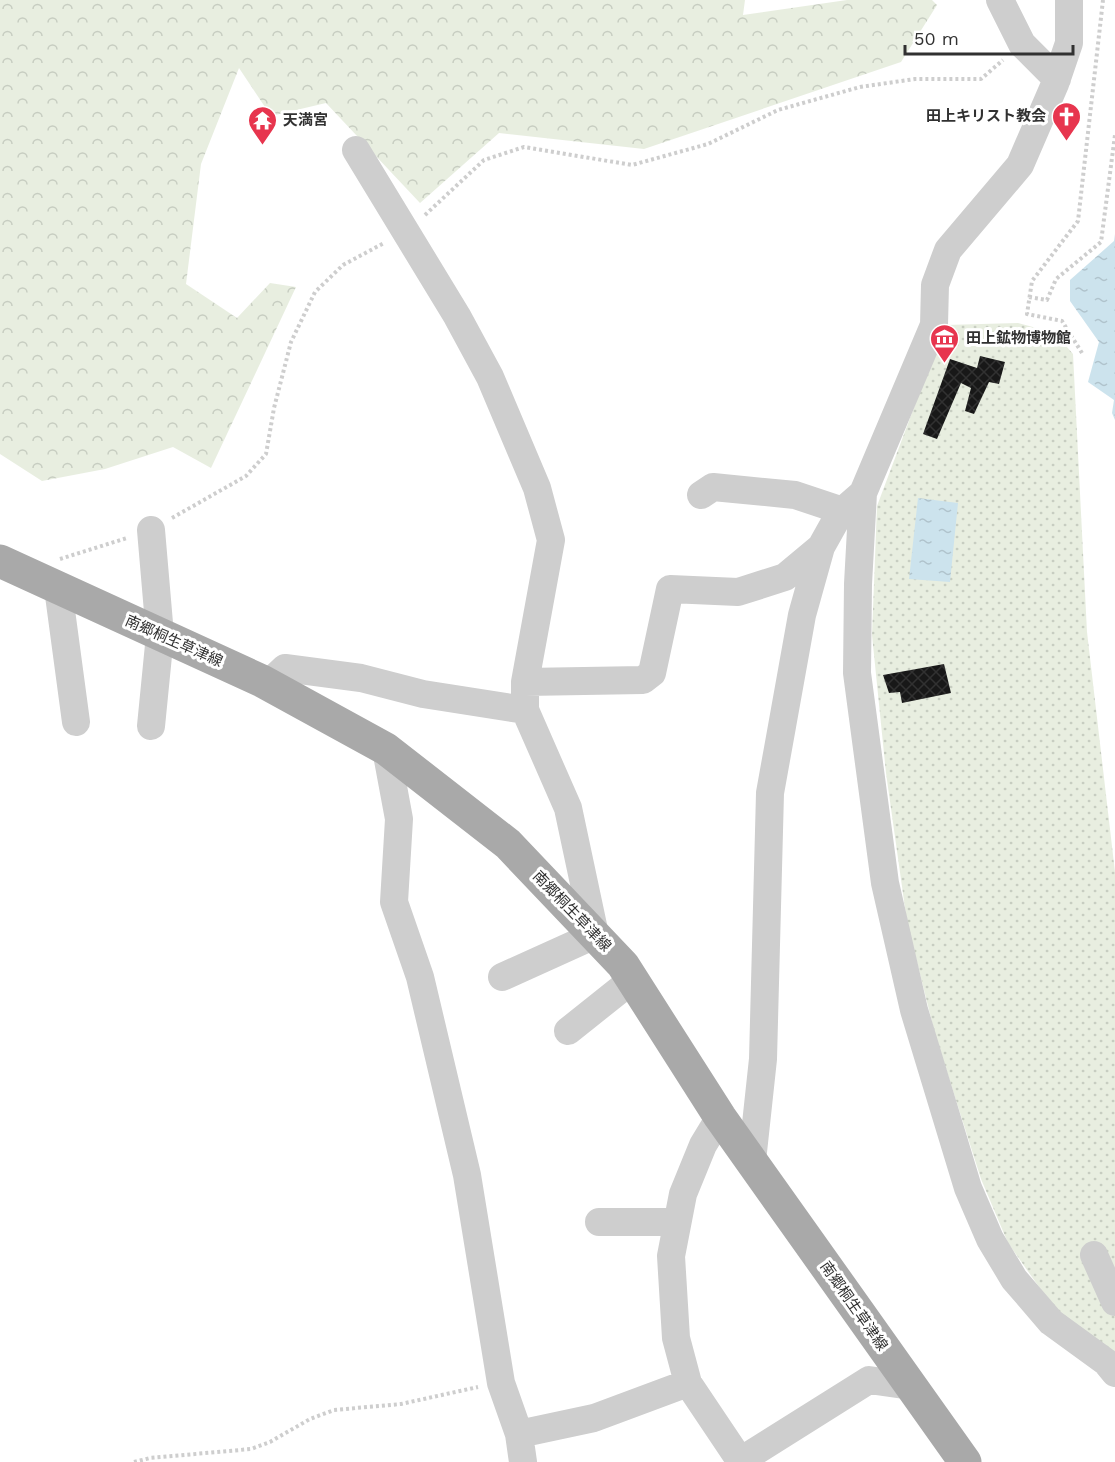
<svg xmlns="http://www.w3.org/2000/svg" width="1115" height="1462" viewBox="0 0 1115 1462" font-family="'Work Sans','Noto Sans JP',sans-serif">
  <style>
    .forest { fill: url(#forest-crowns) }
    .park { fill: url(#park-dots) }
    .water { fill: url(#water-ripples) }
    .building { fill: url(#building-cross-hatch) }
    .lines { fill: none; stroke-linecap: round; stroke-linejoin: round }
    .path { stroke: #cecece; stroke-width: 4; stroke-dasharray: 3 3; stroke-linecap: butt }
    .minor { stroke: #cecece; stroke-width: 28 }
    .major { stroke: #a9a9a9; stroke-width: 33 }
    .labels { text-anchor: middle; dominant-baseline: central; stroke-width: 6; stroke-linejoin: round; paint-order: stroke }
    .poi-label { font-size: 15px; font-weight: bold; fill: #313131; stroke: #fff; text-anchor: start }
    .street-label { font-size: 15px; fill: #313131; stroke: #fff }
  </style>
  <defs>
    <pattern id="forest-crowns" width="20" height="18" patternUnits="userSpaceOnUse" patternTransform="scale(1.5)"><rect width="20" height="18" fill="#e8eee0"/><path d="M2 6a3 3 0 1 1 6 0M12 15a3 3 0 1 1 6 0" fill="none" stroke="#c7cdc1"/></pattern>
    <pattern id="park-dots" width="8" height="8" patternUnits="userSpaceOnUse" patternTransform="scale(1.5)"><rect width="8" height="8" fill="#e8eee0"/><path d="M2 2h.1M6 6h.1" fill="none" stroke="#c7cdc1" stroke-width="1.8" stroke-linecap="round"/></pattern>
    <pattern id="water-ripples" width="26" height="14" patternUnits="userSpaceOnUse" patternTransform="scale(1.5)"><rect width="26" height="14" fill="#cce3ed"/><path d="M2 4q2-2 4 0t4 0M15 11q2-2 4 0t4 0" fill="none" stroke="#b0c3cc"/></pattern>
    <pattern id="building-cross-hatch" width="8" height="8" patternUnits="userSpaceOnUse" patternTransform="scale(1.5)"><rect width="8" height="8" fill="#181818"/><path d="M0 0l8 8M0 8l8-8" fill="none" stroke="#313131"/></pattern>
  </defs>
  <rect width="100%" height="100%" fill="#fff"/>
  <!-- forest -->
  <path class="forest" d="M0,0H745L743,15L847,0H932L937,5L901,62L644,149L499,133L420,203L326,103L271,116L239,68L201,164L186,284L237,318L270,283L296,287L211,468L173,447L105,469L42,481L0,454Z"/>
  <!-- park -->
  <path class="park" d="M1018,323L1055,333L1073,354L1087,632L1115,872V1353L1056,1311L1008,1243L981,1179L935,1034L907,922L886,773L872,635L877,506L945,325Z"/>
  <!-- water -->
  <path class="water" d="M1115,234V420L1112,413L1114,400L1088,382L1099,342L1070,301V280L1114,241Z
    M918,498L958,503L950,582L909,579Z"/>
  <!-- building -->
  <path class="building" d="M980,356L1005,362L999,384L989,382L974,414L965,411L971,388L961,383L937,439L923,434L950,359L977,368Z
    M944,664L951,693L902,703L900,692L889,693L883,675Z"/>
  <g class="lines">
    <!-- path -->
    <path class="path" d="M425,215L484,160L524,147L632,165L708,144L778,110L860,87L915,79H981L1003,60
      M1029,297L1047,300L1056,279L1101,242L1115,135
      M1082,353L1062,321L1027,314L1032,281L1078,221L1103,0
      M172,518L246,476L266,454L274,408L291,342L315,292L343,265L384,243
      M60,559L127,538
      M134,1462L150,1458L251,1449L270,1442L310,1419L334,1410L401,1404L478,1387"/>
    <!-- minor -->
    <path class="minor" d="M1000,0L1022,44L1057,79
      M1069,0V43L1055,84L1020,165L948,250L935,285L934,325L863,493L858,584L857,673L885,883L914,1010L968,1188L990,1239L1014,1279L1051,1322L1106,1362L1115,1373
      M356,150L457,316L490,377L537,488L551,540L525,682V710L568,808L595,935L502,977
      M701,495L713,487L795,495L843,511
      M58,588L76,722
      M525,682L643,680L652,673L670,589L738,592L785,577L821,547
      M268,684L285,668L361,678L423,694L525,710
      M151,726L160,635L151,530
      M386,749L399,819L394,902L420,977L467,1175L501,1383L519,1434L523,1462
      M568,1031L632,980
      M720,1117L703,1145L683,1194L671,1256L676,1338L688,1383L741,1462
      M752,1161L763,1059L770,793L802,615L821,547L840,513L863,493
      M599,1222H677
      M1094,1255L1115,1302
      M519,1434L594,1418L688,1383
      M740,1461L869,1380L911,1386"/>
    <!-- major -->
    <path class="major" d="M0,561L262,681L386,749L508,844L623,965L720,1117L965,1462"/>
  </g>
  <!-- icons -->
  <defs>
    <symbol id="church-pin" viewBox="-11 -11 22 30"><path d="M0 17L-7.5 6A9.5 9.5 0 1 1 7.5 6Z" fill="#e7354e" stroke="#fff"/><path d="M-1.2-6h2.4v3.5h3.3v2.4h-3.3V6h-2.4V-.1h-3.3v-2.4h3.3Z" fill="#fff"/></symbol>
    <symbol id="temple-pin" viewBox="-11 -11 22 30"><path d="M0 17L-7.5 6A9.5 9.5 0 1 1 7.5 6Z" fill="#e7354e" stroke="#fff"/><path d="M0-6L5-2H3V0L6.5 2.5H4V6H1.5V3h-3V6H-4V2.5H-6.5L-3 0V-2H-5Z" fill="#fff"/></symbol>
    <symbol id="museum-pin" viewBox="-11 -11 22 30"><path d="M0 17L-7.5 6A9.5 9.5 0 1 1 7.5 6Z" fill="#e7354e" stroke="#fff"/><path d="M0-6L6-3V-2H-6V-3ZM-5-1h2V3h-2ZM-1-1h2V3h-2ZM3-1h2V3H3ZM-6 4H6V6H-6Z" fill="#fff"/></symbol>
  </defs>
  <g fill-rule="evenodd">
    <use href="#church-pin" x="1050" y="100" width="33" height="45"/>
    <use href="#temple-pin" x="246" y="104" width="33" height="45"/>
    <use href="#museum-pin" x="928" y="322" width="33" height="45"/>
  </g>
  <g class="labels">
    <!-- poi labels -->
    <g class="poi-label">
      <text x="1046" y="116" text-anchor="end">田上キリスト教会</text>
      <text x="283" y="120">天満宮</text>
      <text x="966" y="338">田上鉱物博物館</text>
    </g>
    <!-- street labels -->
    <g class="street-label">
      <text transform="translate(174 641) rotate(24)">南郷桐生草津線</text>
      <text transform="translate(572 911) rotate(46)">南郷桐生草津線</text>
      <text transform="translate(854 1306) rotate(55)">南郷桐生草津線</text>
    </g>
  </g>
  <!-- scale -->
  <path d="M905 45v9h168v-9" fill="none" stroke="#313131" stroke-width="3"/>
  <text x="914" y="45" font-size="18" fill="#313131" stroke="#ffffff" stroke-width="4.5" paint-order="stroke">50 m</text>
</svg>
